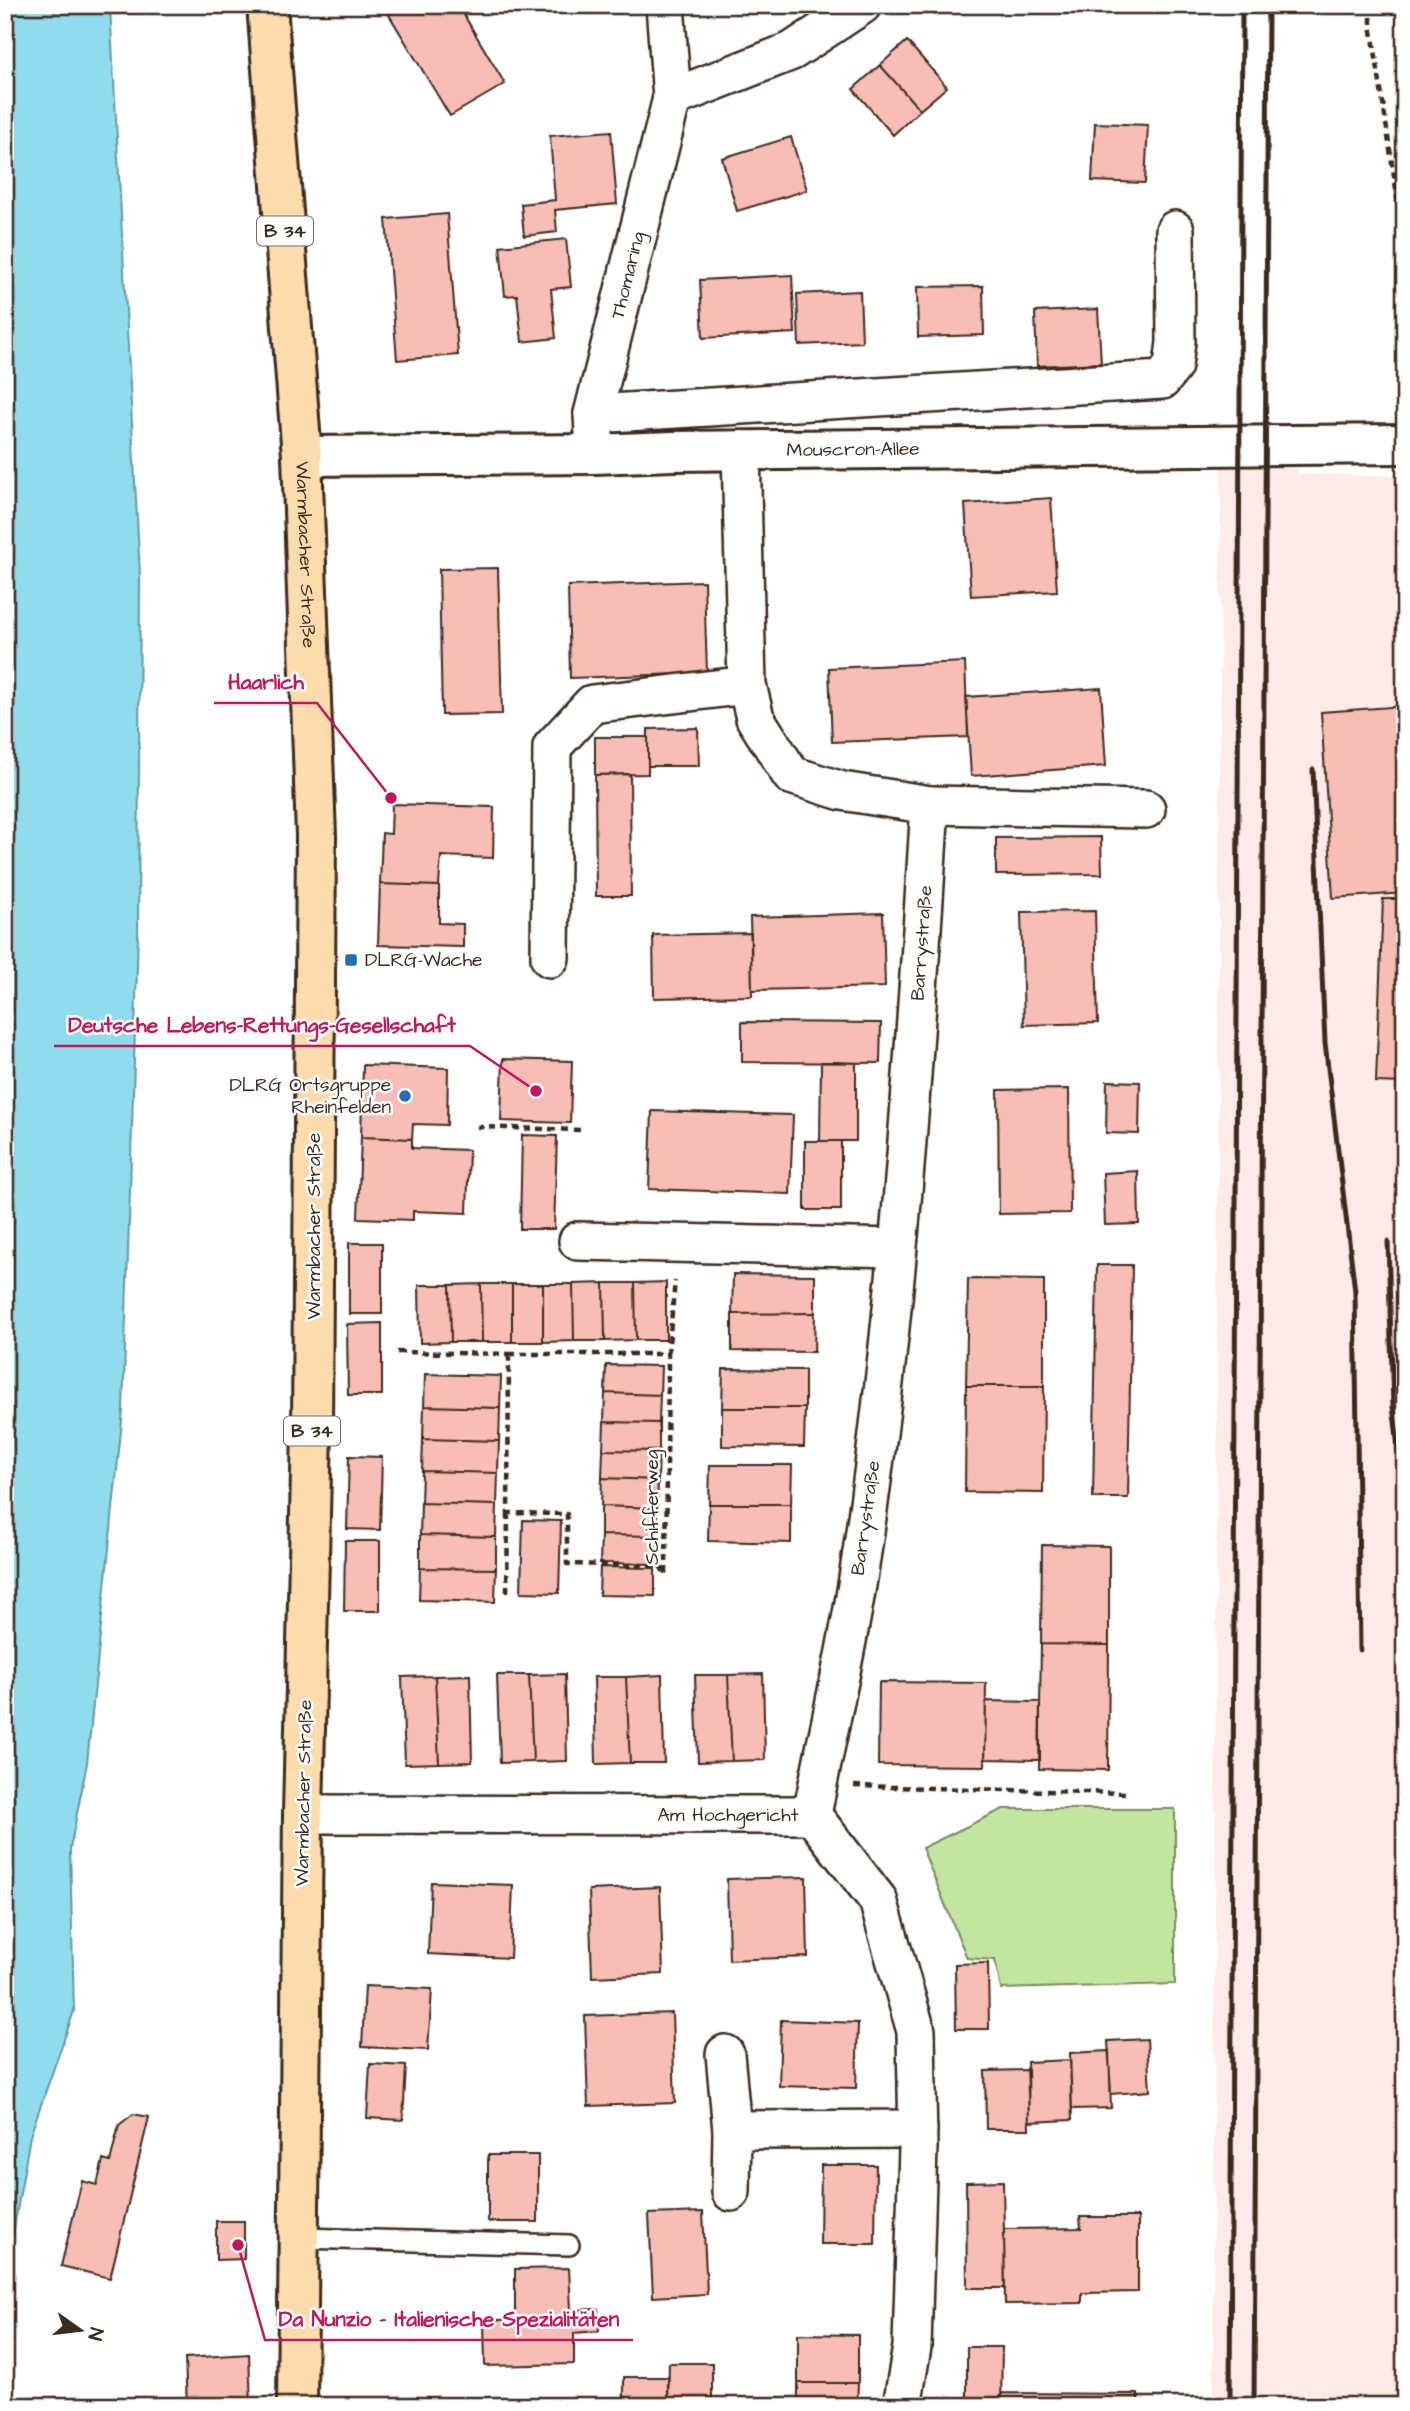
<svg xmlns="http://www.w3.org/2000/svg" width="1410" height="2411" viewBox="0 0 1410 2411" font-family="'Architects Daughter',sans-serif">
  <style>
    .built { fill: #fdebe8 }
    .green { fill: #c2e6a0; stroke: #7e885f; stroke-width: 2 }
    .water { fill: #8fdcef; stroke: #6d959b; stroke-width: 2 }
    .building { fill: #f8bdb4; stroke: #3b2a1e; stroke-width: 2 }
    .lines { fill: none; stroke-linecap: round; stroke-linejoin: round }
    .lane-casing { stroke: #3b2a1e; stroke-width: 24 }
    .street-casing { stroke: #3b2a1e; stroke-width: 42 }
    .secondary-casing { stroke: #3b2a1e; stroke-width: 44 }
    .primary-casing { stroke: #3b2a1e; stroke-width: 44 }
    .path { stroke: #3b2a1e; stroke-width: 4.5; stroke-dasharray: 7 5; stroke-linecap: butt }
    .lane { stroke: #fff; stroke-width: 19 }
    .street { stroke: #fff; stroke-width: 37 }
    .secondary { stroke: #fff; stroke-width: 38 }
    .primary { stroke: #fcdcac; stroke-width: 38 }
    .rail { stroke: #3b2a1e; stroke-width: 5 }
    .poi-dot { fill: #1f6fb2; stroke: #fff; stroke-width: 2.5 }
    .labels { text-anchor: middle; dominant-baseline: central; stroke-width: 5; stroke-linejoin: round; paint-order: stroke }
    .shield { fill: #fff; stroke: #766a62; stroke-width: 2 }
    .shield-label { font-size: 18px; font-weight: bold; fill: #3b2a1e }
    .street-label { font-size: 19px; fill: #3b2a1e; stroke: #fff }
    .poi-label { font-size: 19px; fill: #3b2a1e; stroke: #fff; text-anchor: start }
    .leader { fill: none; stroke: #c2185b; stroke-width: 2.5 }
    .callout-dot { fill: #c2185b; stroke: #fff; stroke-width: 2.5 }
    .callout-label { font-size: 21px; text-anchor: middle; font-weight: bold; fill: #c2185b; stroke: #fff; stroke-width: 5; stroke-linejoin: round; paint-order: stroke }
  </style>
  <rect width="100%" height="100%" fill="#fff"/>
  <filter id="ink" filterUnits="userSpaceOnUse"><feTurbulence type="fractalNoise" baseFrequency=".0143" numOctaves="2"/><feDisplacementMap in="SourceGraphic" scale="14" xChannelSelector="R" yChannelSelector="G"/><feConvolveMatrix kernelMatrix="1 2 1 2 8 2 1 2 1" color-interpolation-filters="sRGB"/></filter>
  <g filter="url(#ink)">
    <!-- built -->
    <path class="built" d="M1221,445H1298V474L1405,476V2406H1213Z"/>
    <!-- green -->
    <path class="green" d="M1003,1809H1175V1984L1001,1989L995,1960L967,1958L922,1848Z"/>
    <!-- water -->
    <path class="water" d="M5,5H110L140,576L138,935L123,1411L87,1763L70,1849L74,2011L30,2136L5,2280Z"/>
    <!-- building -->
    <path class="building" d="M390,5H458L505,84L450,116L385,8Z
      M907,41L947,87L920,110L880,65Z
      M880,65L920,110L893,135L853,89Z
      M1095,123L1148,125L1145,183L1092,181Z
      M611,131L617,204L555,210L557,232L524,236L521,204L555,200L550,136Z
      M791,137L807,190L737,211L722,158Z
      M447,214L458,355L397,360L386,219Z
      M566,239L571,287L551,289L556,338L522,342L517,295L505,296L500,246Z
      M792,275L795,333L703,338L700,280Z
      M983,286L984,335L918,337L917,287Z
      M860,291L862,342L799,345L797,294Z
      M1098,309L1101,363L1037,366L1035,312Z
      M1051,498L1057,591L971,596L965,504Z
      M498,568L502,714L442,715L439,569Z
      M704,581L707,673L570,678L568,586Z
      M965,662L968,737L832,742L829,668Z
      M1101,688L1106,766L971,776L966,697Z
      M1405,706V893L1333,898L1321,712Z
      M698,728L699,766H648V729Z
      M595,737H648V774L595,775Z
      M630,774L631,896H596L595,775Z
      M392,804L494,807L493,858L441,856L439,886L380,884L382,833L391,834Z
      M1101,837L1102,874L996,875V838Z
      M380,884L439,886V923L463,924V947L378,945Z
      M1383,899H1405V1083L1376,1082Z
      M1095,911L1098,1023L1024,1025L1021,912Z
      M883,913L885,987L752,990L750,917Z
      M751,933L752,996L654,998L653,935Z
      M742,1022L881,1023L880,1063L742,1062Z
      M503,1059L572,1061L570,1123L501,1121Z
      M821,1062L856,1063V1141H820Z
      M363,1065L448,1068L447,1125L413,1124L412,1139L361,1137Z
      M1107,1081L1140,1082L1139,1134L1106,1133Z
      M1069,1089L1070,1213L999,1214L998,1090Z
      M652,1111L793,1115L790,1194L649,1189Z
      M522,1135L557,1136L554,1229H520Z
      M361,1137L412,1139V1148L469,1150L467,1213L413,1211V1220L358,1218Z
      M805,1141H841V1210H805Z
      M1138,1171L1139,1224L1105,1225L1103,1173Z
      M349,1243H382V1314H349Z
      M1097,1265H1132L1128,1498H1093Z
      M733,1274L815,1275V1313L732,1314Z
      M968,1279L1044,1280V1386H966Z
      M666,1282V1340H636L635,1283Z
      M604,1283L605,1341H574L573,1284Z
      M604,1283H635L636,1340L605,1341Z
      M481,1284L482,1342H451L450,1285Z
      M481,1284H512V1342H482Z
      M512,1284H543V1342H512Z
      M543,1284H573L574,1341L543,1342Z
      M419,1285H450L451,1342L420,1343Z
      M815,1313L814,1352L732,1351V1314Z
      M382,1323V1395H348L347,1324Z
      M606,1365L661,1366L660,1395L605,1393Z
      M723,1369L805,1370V1408H722Z
      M425,1374L501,1376L500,1408L424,1406Z
      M966,1386H1044L1043,1493L965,1492Z
      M605,1393L660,1395L659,1423L604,1422Z
      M424,1406L500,1408L499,1441L423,1439Z
      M722,1408H805L804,1447L722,1446Z
      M604,1422L659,1423V1451L603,1450Z
      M423,1439L499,1441L498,1473L422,1471Z
      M603,1450L659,1451L658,1480L602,1478Z
      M349,1456L382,1457L380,1530L347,1529Z
      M710,1465H792L791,1504H709Z
      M422,1471L498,1473L497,1505L421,1503Z
      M602,1478L658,1480L657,1508L601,1506Z
      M421,1503L497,1505L496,1537L420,1535Z
      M709,1504H791V1543L708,1541Z
      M601,1506L657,1508L656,1536L601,1535Z
      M523,1520L561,1521L559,1593L521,1592Z
      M420,1535L496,1537V1569L420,1568Z
      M601,1535L656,1536L655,1564L600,1563Z
      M345,1541H380V1611H344Z
      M1042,1545L1109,1546V1645L1041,1644Z
      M600,1567L655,1568V1596L599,1595Z
      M420,1568L496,1569L495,1602L419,1600Z
      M1041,1644L1109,1645L1108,1770L1039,1769Z
      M565,1674L567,1761L533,1762L529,1675Z
      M763,1674L765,1760L732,1761L728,1675Z
      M470,1675L472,1762L439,1763L435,1676Z
      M497,1675H529L533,1762L500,1763Z
      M662,1675L664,1763H630L626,1677Z
      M695,1675H728L732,1761L698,1762Z
      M435,1676L439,1763L405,1764L402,1677Z
      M594,1677H626L630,1763L596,1764Z
      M879,1682L986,1683L985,1766L878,1765Z
      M986,1701L1040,1702V1760L985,1759Z
      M806,1877L808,1957L729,1960L727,1879Z
      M431,1882L513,1885L510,1958L428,1954Z
      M660,1887L663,1974L592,1977L589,1890Z
      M988,1963L989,2029H956L955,1964Z
      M365,1986L432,1989L428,2050L362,2047Z
      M672,2013L675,2103L588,2106L585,2016Z
      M781,2020L858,2023L856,2088L779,2086Z
      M1147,2039L1150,2091L1111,2094L1108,2041Z
      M1109,2051L1111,2108L1072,2109L1070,2053Z
      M1070,2060L1072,2120L1029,2122L1027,2062Z
      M370,2064L406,2066L403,2120L367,2118Z
      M1028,2070L1029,2129H986L985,2071Z
      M133,2114L149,2117L110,2278L61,2266L82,2181L97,2185L103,2160L110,2162L119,2125Z
      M488,2155H538V2222H488Z
      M821,2165H876L875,2244H820Z
      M1003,2181L1005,2288H967L966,2182Z
      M703,2212L707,2294L653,2297L649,2214Z
      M1080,2217H1138V2292L1082,2293V2303L1005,2304L1004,2229L1081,2228Z
      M216,2221H244V2259L216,2260Z
      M569,2268L571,2310L598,2309L599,2331L574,2333V2364L485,2366L484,2321L515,2319V2269Z
      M798,2334L858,2335V2383H798Z
      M967,2347H1002L1001,2406H967Z
      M249,2354L251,2406H187L185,2358Z
      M669,2363H712V2406H668Z
      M624,2377H668V2406H624Z
      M798,2383H858L857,2406H798Z
      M1002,2393L1138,2394V2406H1001Z
      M515,2399V2406H453V2400Z"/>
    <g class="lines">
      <defs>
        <path id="lane" d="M299,2238L569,2245"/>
        <g id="street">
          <path d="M672,98L792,51L862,5"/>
          <path d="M593,414L1162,380L1173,366L1176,342L1175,230"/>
          <path id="s1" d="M594,435L593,414L672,98L665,5"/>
          <path d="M741,450L747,685L755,718L791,775L842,791L930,805C914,1061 898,1318 859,1572C847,1653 827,1734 812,1815"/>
          <path d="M930,805L1146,809"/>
          <path d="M550,958L552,747L592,704L747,685"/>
          <path d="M578,1241L897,1248"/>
          <path id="s2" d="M303,1814L812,1815L878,1900L916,2031L918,2147L912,2347L902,2406"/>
          <path d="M725,2054L732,2130"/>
          <path d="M731,2192L732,2130L918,2129"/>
        </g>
        <g id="secondary">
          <path id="s3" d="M302,456L594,454L673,451L1405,444"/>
        </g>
        <g id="primary">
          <path id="s4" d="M267,5L302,456L316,836L312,1430L303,1814L297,2406"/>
        </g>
      </defs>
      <!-- lane casing -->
      <use href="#lane" class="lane-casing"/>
      <!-- street casing -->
      <use href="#street" class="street-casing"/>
      <!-- secondary casing -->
      <use href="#secondary" class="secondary-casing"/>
      <!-- primary casing -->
      <use href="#primary" class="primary-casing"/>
      <!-- path -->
      <path class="path" d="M1371,5V24L1405,249
        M477,1127L580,1130
        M397,1352L509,1354
        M509,1354H668L666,1575L660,1566L567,1564V1514L508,1513Z
        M668,1354L675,1281
        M507,1592L508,1513
        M854,1786L1125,1793"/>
      <!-- lane -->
      <use href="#lane" class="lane"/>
      <!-- street -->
      <use href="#street" class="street"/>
      <!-- secondary -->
      <use href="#secondary" class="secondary"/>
      <!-- primary -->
      <use href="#primary" class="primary"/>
      <!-- rail -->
      <path class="rail" d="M1313,769L1325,1043L1355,1291L1360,1650
        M1388,1241L1393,1407L1405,1497
        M1230,2406L1242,5
        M1254,2406L1268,5"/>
    </g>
  </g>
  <!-- markers -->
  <g class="poi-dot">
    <rect x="344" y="953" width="14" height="14" rx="3.5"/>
    <circle cx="405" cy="1096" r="7"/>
  </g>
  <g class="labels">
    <!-- shield labels -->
    <g class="shield">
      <rect x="257" y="216.5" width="56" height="29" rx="5"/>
      <rect x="284" y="1416.5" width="56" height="29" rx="5"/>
    </g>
    <g class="shield-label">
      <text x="285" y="231">B 34</text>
      <text x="312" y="1431">B 34</text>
    </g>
    <!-- street labels -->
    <g class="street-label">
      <text stroke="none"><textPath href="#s1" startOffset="164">Thomaring</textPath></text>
      <text stroke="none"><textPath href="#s3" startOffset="551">Mouscron-Allee</textPath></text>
      <text stroke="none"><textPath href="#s4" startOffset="551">Warmbacher Straße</textPath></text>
      <text transform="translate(922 943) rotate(-86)">Barrystraße</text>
      <text transform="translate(314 1226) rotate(-90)">Warmbacher Straße</text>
      <text transform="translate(652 1507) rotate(-90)">Schifferweg</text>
      <text transform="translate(866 1518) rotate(-82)">Barrystraße</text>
      <text transform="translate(304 1793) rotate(-89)">Warmbacher Straße</text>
      <text stroke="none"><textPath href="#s2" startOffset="425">Am Hochgericht</textPath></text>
    </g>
    <!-- poi labels -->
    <g class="poi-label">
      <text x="365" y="960">DLRG-Wache</text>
      <text x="391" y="1085" text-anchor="end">DLRG Ortsgruppe<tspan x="391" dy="22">Rheinfelden</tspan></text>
    </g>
  </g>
  <!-- callouts -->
  <path class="leader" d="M391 798L317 703H214M536 1091L470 1046H54M238 2245L265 2340H633"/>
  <g class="callout-dot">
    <circle cx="391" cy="798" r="7"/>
    <circle cx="536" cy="1091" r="7"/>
    <circle cx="238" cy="2245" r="7"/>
  </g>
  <g class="callout-label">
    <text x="266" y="689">Haarlich</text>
    <text x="262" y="1032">Deutsche Lebens-Rettungs-Gesellschaft</text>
    <text x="449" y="2326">Da Nunzio - Italienische Spezialitäten</text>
  </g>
  <!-- margin -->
  <rect width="1410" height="2411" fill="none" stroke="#fff" stroke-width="28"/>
  <rect x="14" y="14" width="1382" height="2383" fill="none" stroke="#3b2a1e" stroke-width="2.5" filter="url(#ink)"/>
  <!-- north arrow -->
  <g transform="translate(80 2330) rotate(104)" stroke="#ffffff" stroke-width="5" paint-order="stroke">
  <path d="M0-5L12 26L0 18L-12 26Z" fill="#3b2a1e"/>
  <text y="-10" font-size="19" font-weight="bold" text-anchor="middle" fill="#3b2a1e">N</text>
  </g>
</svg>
